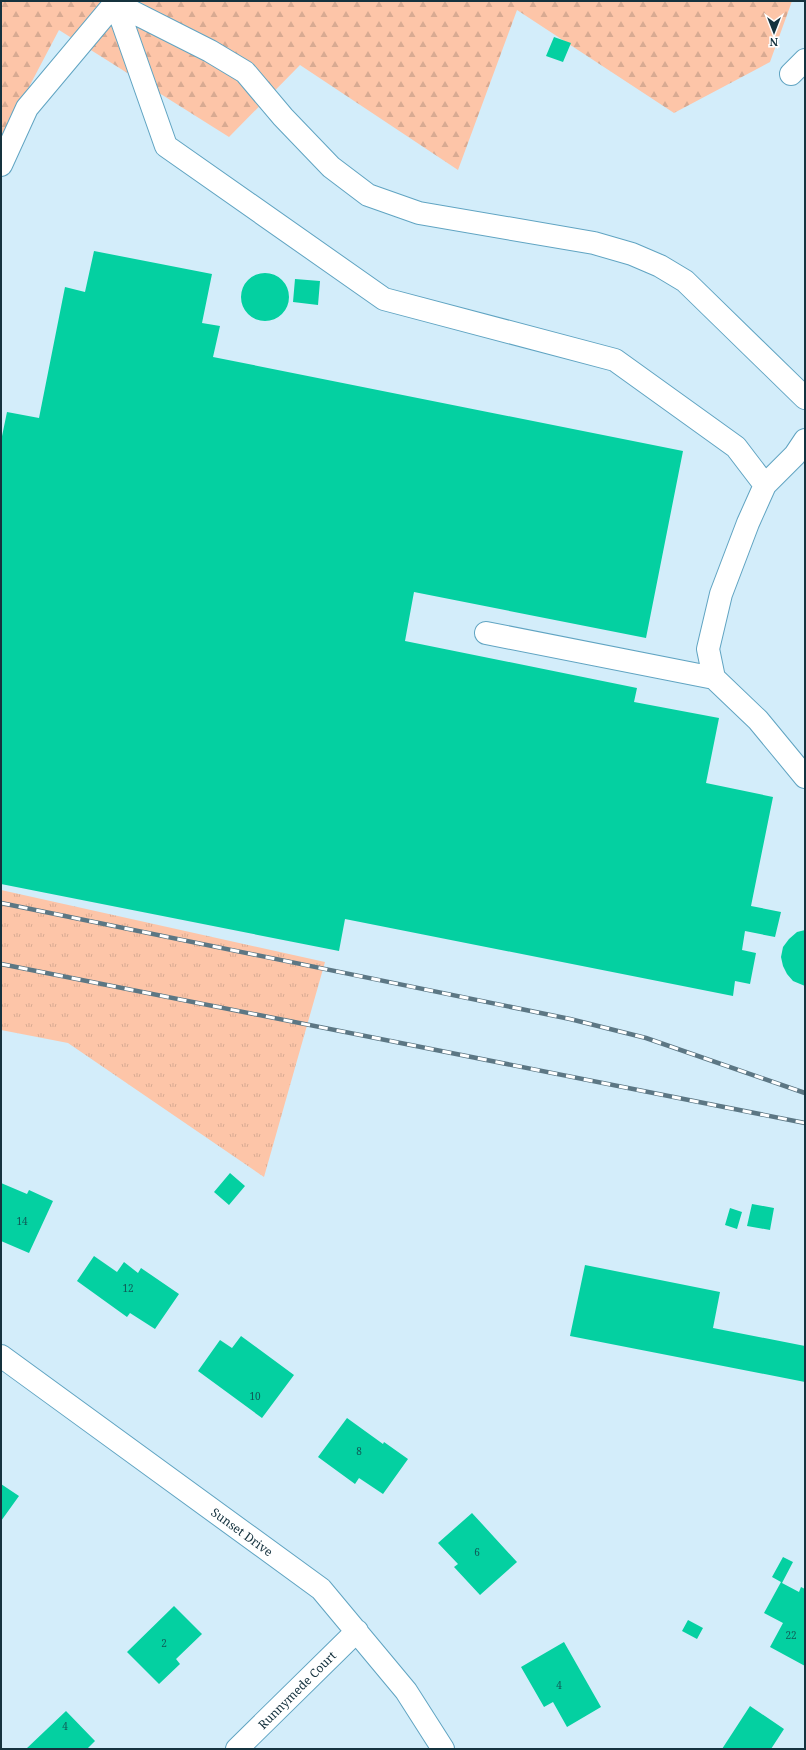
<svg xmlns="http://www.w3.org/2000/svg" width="806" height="1750" viewBox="0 0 806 1750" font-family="'Noto Serif',serif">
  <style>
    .grass { fill: url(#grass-tufts) }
    .forest { fill: url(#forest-firs) }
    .building { fill: #04d0a1 }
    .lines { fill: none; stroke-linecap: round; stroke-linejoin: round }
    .minor-casing { stroke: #60a4c2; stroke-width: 24 }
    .minor { stroke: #fff; stroke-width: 22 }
    .rail-casing { stroke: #5c7784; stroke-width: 4.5 }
    .rail { stroke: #fff; stroke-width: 3; stroke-dasharray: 9; stroke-linecap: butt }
    .labels { text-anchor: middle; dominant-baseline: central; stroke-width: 3.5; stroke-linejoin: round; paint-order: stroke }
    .number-label { font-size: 10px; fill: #115a57 }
    .street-label { font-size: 12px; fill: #15323e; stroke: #fff }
  </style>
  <defs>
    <pattern id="grass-tufts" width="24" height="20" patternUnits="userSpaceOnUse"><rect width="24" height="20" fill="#fdc5a8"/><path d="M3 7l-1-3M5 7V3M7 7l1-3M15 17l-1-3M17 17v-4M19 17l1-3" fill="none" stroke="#d8aa92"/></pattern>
    <pattern id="forest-firs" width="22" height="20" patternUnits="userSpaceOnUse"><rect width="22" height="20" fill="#fdc5a8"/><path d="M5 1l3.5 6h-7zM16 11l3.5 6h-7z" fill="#d8aa92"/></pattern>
  </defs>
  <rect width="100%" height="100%" fill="#d3edfa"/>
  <!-- grass -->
  <path class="grass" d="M1,890L325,962L264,1177L68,1043L1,1030Z"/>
  <!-- forest -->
  <path class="forest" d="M1,1H792L770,62L674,113L517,10L458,170L300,65L229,137L59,30L1,140Z"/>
  <!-- building -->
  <path class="building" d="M554,37L571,43L563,62L546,56Z
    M94,251L212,274L202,323L220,326L213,357L683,451L646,638L414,592L405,641L637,688L634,702L719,718L706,783L773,797L751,906L781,912L775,937L745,931L742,950L756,953L750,984L735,981L733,996L345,919L339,951L1,884V441L7,412L39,418L65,287L85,292Z
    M241 297a24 24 0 1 1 48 0a24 24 0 1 1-48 0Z
    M295,279L320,281L318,305L293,302Z
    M805,930V986L793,981L787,974L783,966L781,957L783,947L789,939L797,932Z
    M230,1173L245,1186L229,1205L214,1192Z
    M1,1183L27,1194L29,1190L53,1201L29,1253L1,1241Z
    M752,1204L774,1208L770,1230L747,1226Z
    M730,1208L742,1212L737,1229L725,1225Z
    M94,1256L117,1272L124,1262L138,1273L141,1268L179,1294L155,1329L130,1313L127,1317L77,1281Z
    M585,1265L720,1292L713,1328L805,1346V1382L570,1336Z
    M241,1336L294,1375L262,1418L198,1371L220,1340L232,1348Z
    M347,1418L383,1444L384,1442L408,1459L383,1494L359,1478L355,1484L318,1457Z
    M1,1484L19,1496L1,1521Z
    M472,1513L517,1562L480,1595L454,1567L458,1564L438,1543Z
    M783,1557L793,1562L782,1583L799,1592L801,1587L805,1589V1666L770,1647L783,1623L764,1613L781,1582L772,1577Z
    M174,1606L202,1634L176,1659L180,1664L159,1684L127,1652Z
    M688,1620L703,1628L697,1639L682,1631Z
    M564,1642L601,1707L567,1727L553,1702L544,1707L521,1667Z
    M750,1706L784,1729L771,1749H722Z
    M66,1711L95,1741L87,1749H26Z"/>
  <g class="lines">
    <defs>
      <path id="minor" d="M115,1L166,146L384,299L615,360L736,447L765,485
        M115,3L210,51L245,72L283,117L331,167L368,195L419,213L594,243L632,254L660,266L685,281L805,398
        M791,74L805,60
        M1,165L27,108L115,3
        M805,440L795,455L765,485L748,523L721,594L708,649L714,678L758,720L805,777
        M486,633L714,678
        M1,1356L321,1589L406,1691L443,1749
        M237,1749L357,1631"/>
    </defs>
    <!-- minor casing -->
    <use href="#minor" class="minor-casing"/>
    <!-- minor -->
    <use href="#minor" class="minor"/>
    <defs>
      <path id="rail" d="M1,903L570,1019L646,1038L805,1093
        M1,964L805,1123"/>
    </defs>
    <!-- rail casing -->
    <use href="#rail" class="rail-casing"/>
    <!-- rail -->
    <use href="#rail" class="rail"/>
  </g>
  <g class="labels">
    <!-- number labels -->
    <g class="number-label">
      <text x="22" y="1221">14</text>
      <text x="128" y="1288">12</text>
      <text x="255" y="1396">10</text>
      <text x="359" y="1451">8</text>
      <text x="477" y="1552">6</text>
      <text x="791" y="1635">22</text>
      <text x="164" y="1643">2</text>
      <text x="559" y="1685">4</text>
      <text x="65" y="1726">4</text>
    </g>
    <!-- street labels -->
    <g class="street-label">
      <text transform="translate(242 1532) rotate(36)">Sunset Drive</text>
      <text transform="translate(297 1690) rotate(-45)">Runnymede Court</text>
    </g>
  </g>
  <!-- border -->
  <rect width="806" height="1750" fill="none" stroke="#15323e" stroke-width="4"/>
  <!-- north arrow -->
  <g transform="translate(774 32) rotate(180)" stroke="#ffffff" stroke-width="3" paint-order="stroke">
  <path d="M0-3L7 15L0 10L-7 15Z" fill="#15323e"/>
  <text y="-6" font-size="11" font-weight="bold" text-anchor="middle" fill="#15323e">N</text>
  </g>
</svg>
